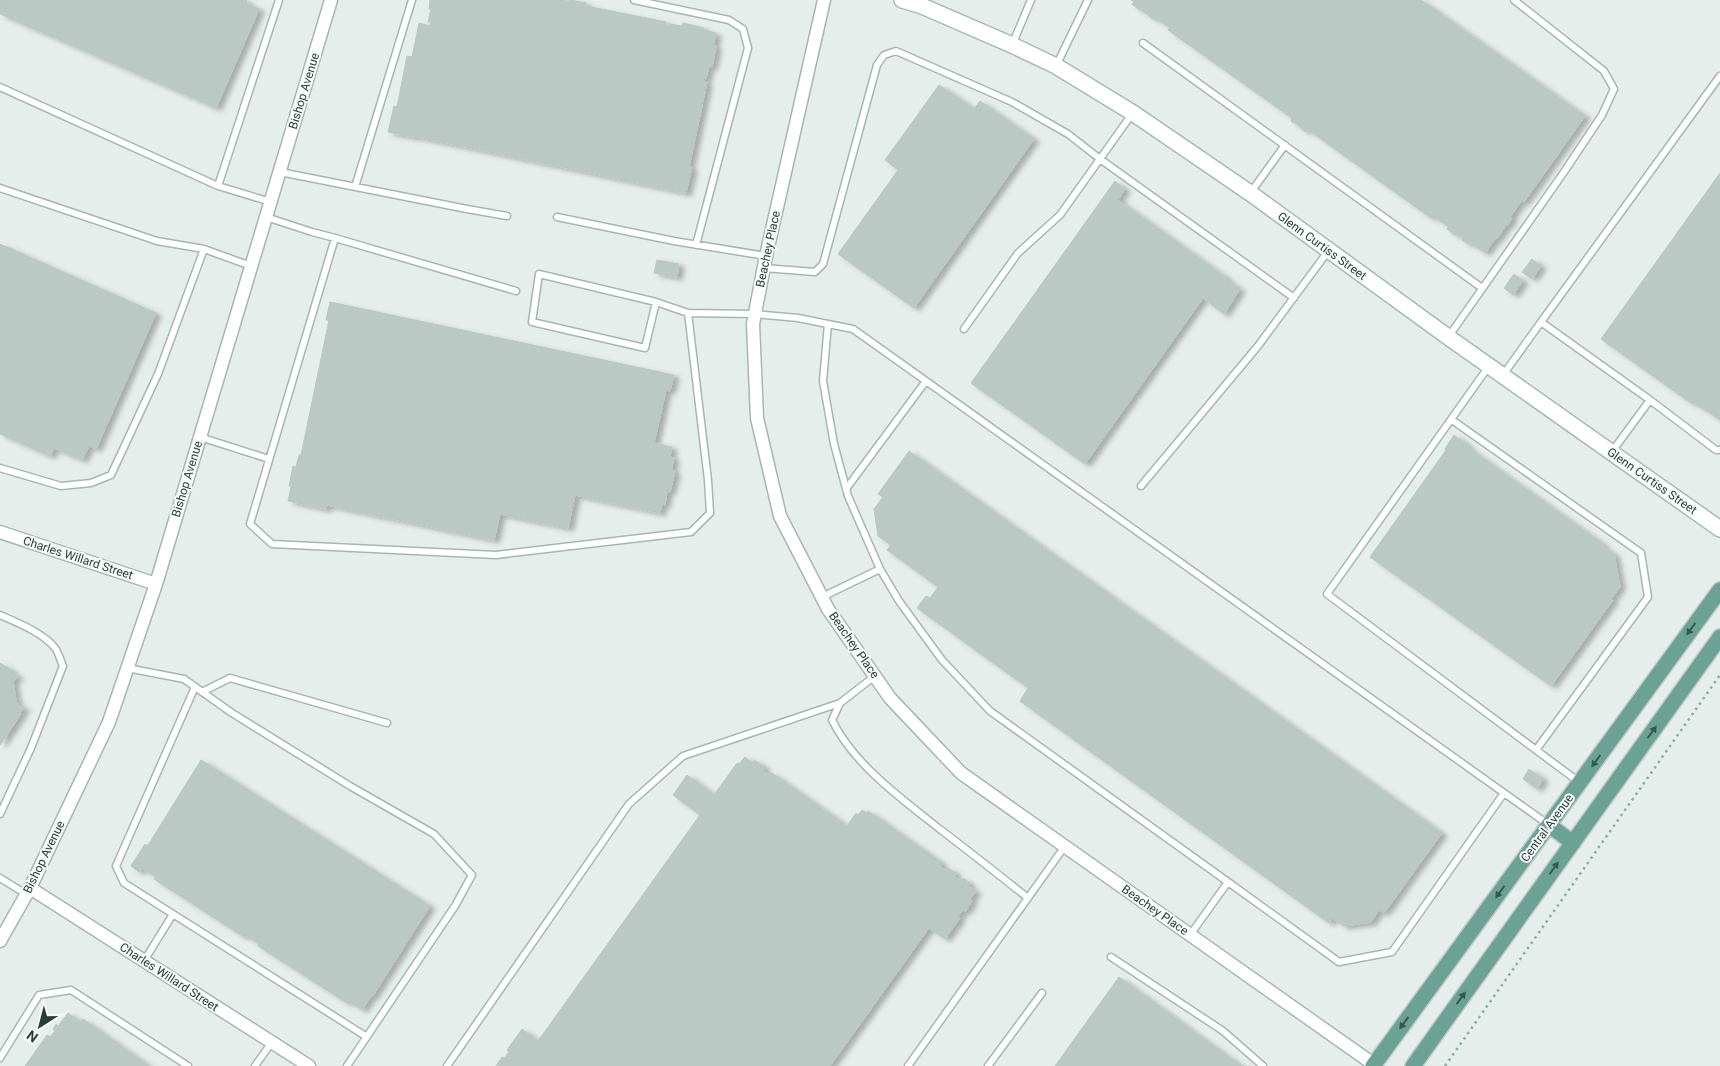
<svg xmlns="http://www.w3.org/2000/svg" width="1720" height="1066" viewBox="0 0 1720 1066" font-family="Roboto,sans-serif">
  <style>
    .building { fill: #bbc9c4; stroke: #b8c8c2; filter: url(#shadow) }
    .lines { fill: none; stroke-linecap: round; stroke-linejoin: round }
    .lane-casing { stroke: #a8b6b2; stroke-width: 9 }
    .street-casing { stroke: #a8b6b2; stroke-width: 15 }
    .secondary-casing { stroke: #a5bab3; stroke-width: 18 }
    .primary-casing { stroke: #c2cac8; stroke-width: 18 }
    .path { stroke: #88b0a5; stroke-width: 2.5; stroke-dasharray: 2.5 4; stroke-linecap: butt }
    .lane { stroke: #fff; stroke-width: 6 }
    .street { stroke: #fff; stroke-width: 12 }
    .secondary { stroke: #fff; stroke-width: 15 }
    .primary { stroke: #6ca295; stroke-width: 15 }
    .oneway { fill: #375850 }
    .labels { text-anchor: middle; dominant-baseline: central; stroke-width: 4; stroke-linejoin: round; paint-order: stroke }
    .street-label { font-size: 12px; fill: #254039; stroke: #f7faf9 }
  </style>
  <defs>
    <filter id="shadow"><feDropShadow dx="5.5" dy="3" stdDeviation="2.5" flood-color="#0004"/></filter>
  </defs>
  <rect width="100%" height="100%" fill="#e6eeeb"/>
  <!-- building -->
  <path class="building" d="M0,0H247L246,3L259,9L216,108L0,14Z
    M430,0H561L568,1L571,0L586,3V6L666,22L665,25L669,26L670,24L682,26L683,23L704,28L703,30L716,33L713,46H716L712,67L709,66L706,79L703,78V81L707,82L689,167H692L686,193L414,136V137L388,132L394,106L397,107L407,56L412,57L419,23L430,26L431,22H428L431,9H429Z
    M1131,0H1421L1585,116L1524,202L1521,201L1510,217L1512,218L1507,226L1506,225L1497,239L1496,238L1485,253L1469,242L1467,244L1462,240L1463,238L1455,233L1454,235L1447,229L1449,227L1433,216L1431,218L1307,129L1305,132L1296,123L1295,124L1291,121L1292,118L1168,30L1170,28L1154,17L1152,19L1140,8L1139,10L1132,4L1134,2Z
    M939,85L974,109L980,101L1034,139L914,308L838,254L898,170L885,160Z
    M1720,173V420L1701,407L1700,408L1692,401L1691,403L1601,339Z
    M1115,181L1125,189L1118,200L1227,278L1226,279L1240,289L1224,314L1203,298L1085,464L971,383Z
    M0,244L156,313L96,449L89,446L82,460L54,448L50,456L0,434Z
    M1532,259L1541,266L1532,279L1522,272Z
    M657,260L679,264L677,277L654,273Z
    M1514,274L1523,281L1513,295L1504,288Z
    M330,302L674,375L670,391L666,390L654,443L672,447L670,457L674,458L671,470L675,471L670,492L667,491L665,505L662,504L660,513L575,495L568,528L500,514L494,540L327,505L326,509L288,501L291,487L289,486L293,466L296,467L299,455H301L329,320H326Z
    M1454,435L1468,445L1467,447L1603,544L1602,546L1614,554L1620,587L1611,599L1613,600L1551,686L1370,557L1446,450L1445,449Z
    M909,451L1442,833L1384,913L1379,910L1371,922L1344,926L1332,918L1329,923L1020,701L1028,688L917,608L926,596L930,598L938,587L887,550L891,545L878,536L874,509L883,497L878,494Z
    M0,663L13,671L11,673L19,676L13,681L16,701L21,708L22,706L25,708L20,713L21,714L0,745Z
    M745,757L753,763L755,760L765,768L763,771L770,775L772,773L847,826L856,813L858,815L862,810L867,813L868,811L942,863L940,866L947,871L948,868L956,873L954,876L961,881L963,878L970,883L968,886L976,891L970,899L972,901L965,912L963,910L958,917L960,918L945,939L929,928L830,1066H496L502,1057L504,1058L509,1052L507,1050L522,1029L538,1041L700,815L673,795L687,775L714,795L737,763L739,764Z
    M201,760L430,906L372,997L371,996L362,1010L349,1001L347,1003L258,946L259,944L245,935L244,937L154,879L156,877L142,868L139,872L131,866L145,844L147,846L150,842Z
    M1529,769L1543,779L1537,789L1523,779Z
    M1119,977L1237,1063L1244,1066H1055Z
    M68,1013L81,1022L83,1019L149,1066H25L47,1035L50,1037L55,1031L53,1029L56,1024L58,1026Z"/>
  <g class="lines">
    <defs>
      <path id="lane" d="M634,0L729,20L743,29L748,48L696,245
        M1143,43L1482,288
        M1012,45L1031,0
        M1056,66L1088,0
        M0,87L218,186
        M280,172L467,209L507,216
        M355,187L412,0
        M0,188L157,241L204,249L251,266
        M1251,192L1285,145
        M271,202L218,186L279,0
        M266,217L312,232L335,238L250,524L272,544L496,555L691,532L710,513L708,480L688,313L755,314L798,318L853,329L1549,825
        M557,217L674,241L766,256
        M335,238L516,291
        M764,268L815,272L823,264L877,65L884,55L896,51L1012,102L1068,134L1100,159L1294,298
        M656,302L645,348L532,322L539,274L656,302L688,313
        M1541,322L1720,76
        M828,324L823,381L834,444L848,496L880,569
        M964,329L1018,253L1060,215L1132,114
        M1449,336L1564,172L1602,115L1614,89L1604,71L1514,0
        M1489,366L1327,594L1579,782
        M1503,375L1541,322L1650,400L1611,453
        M1650,400L1716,450H1720
        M1452,420L1641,553L1648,597L1536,750
        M200,437L269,459
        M0,468L61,486L91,483L111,475L158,374L204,249
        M1141,486L1258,346L1329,250
        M846,489L926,381
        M822,597L880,569L899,601L942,660L990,711L1228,882
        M0,615C16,622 44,633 55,648C59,653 60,660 63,666L31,748L0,814
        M127,668L184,679L232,713L350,786L434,834L472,875L455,906L347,1066
        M195,687L116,866L124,883L367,1037
        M202,692L230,678L387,723
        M840,703L832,720C854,765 902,799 941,830C970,852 999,875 1028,898
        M0,878L26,894
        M1190,935L1228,882L1339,962L1392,952L1504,793
        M1111,957L1223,1031L1263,1066
        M144,961L173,914
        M0,1058L39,995L71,990L188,1066
        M255,1066L272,1042
        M447,1066L629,804L683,756L840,703L875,676
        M908,1066L1065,846
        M988,1066L1042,993"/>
      <path id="street" d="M824,0L766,256L753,324L757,418L780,516L828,609L890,698L961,773L1376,1066
        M0,532L156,584
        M30,888L309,1066
        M0,941L30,888L109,722L156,584L331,0"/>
      <path id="secondary" d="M902,0L922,6L1012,45L1056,66L1133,113L1250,193L1448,337L1720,529"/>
      <path id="primary" d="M1549,825L1573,843
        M1373,1066L1720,590
        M1413,1066L1720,637"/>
    </defs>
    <!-- lane casing -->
    <use href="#lane" class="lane-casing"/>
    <!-- street casing -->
    <use href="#street" class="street-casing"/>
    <!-- secondary casing -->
    <use href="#secondary" class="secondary-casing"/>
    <!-- primary casing -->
    <use href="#primary" class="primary-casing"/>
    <!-- path -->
    <path class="path" d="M1445,1066L1720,675"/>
    <!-- lane -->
    <use href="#lane" class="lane"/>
    <!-- street -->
    <use href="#street" class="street"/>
    <!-- secondary -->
    <use href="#secondary" class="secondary"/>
    <!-- primary -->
    <use href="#primary" class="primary"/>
  </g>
  <!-- one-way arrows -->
  <defs><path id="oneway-solid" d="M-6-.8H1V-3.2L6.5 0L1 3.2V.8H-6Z" transform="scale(1.25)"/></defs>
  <g class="oneway">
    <use href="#oneway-solid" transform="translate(1691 629) rotate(126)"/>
    <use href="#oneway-solid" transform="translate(1652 732) rotate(-54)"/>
    <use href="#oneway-solid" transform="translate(1596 761) rotate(126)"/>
    <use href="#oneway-solid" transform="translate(1554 868) rotate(-54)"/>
    <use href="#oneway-solid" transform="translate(1500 892) rotate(126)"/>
    <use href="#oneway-solid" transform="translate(1461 998) rotate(-54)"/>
    <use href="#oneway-solid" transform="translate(1404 1023) rotate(126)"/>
  </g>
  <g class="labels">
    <!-- street labels -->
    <g class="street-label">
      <text transform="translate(304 91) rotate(-73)">Bishop Avenue</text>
      <text transform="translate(1322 246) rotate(36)">Glenn Curtiss Street</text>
      <text transform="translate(768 249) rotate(-78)">Beachey Place</text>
      <text transform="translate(187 479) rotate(-73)">Bishop Avenue</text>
      <text transform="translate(1652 481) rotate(35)">Glenn Curtiss Street</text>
      <text transform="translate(78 558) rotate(18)">Charles Willard Street</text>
      <text transform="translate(854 645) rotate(55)">Beachey Place</text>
      <text transform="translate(1547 828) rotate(-54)">Central Avenue</text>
      <text transform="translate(44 857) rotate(-64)">Bishop Avenue</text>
      <text transform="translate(1155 910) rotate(35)">Beachey Place</text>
      <text transform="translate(169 977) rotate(33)">Charles Willard Street</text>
    </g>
  </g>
  <!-- north arrow -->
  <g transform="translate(40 1026) rotate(216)" stroke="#f7faf9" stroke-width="4" paint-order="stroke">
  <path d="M0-4L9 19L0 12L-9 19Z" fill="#254039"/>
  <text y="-8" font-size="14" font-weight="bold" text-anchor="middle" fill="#254039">N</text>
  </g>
</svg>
